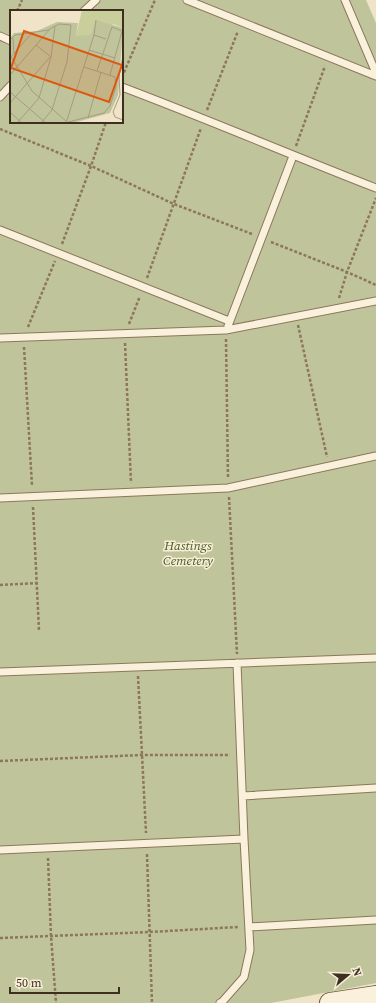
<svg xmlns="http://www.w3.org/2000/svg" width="376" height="1003" viewBox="0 0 376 1003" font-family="'Source Serif 4',serif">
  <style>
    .cemetery { fill: #bfc49a; fill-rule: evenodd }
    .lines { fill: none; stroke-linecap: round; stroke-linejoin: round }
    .lane-casing { stroke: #8d765c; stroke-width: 9 }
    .secondary-casing { stroke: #6f573f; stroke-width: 22 }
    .path { stroke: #8d765c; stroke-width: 2.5; stroke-dasharray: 3 2; stroke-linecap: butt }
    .lane { stroke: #faf1dc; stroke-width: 7 }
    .secondary { stroke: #faf1dc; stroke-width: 20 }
    .labels { text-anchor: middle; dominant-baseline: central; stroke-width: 3; stroke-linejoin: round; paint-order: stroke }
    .park-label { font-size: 13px; font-style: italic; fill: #4d5a26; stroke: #f7eed8 }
    .inset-road { fill: none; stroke: #a89b85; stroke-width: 1 }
    .view { fill: #df570d; fill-opacity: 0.15; stroke: #df570d; stroke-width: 2 }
    .inset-edge { fill: none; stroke: #3d2e20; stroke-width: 2 }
  </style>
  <rect width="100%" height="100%" fill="#f0e4c8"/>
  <!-- cemetery -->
  <path class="cemetery" d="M0,0H366L376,23V983L271,1003H0ZM11,11H122V122H11Z"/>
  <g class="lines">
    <defs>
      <path id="lane" d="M187,0L376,76
        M345,0L376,73
        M84,11L96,0
        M0,36L11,41
        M122,87C207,119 291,155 376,188
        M0,97L11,85
        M0,230L229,321
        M228,326L293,156
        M0,338L226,330L376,301
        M0,498L228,488L376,456
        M0,672L376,658
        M243,796L376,788
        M0,850L244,839
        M249,927L376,920
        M220,1003L222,1002L244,977L250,950L244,839L237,663"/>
      <path id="secondary" d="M330,1003L376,996"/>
    </defs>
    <!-- lane casing -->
    <use href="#lane" class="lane-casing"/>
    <!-- secondary casing -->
    <use href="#secondary" class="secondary-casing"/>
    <!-- path -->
    <path class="path" d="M17,11L22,0
      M122,77L155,0
      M207,110L238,31
      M0,129L91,166L174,204L252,234
      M296,146L325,66
      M271,242L347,272L376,285
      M62,244L91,166L106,122
      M147,278L201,128
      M339,298L347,272L376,198
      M129,324L140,296
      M298,325L327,457
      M28,327L55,261
      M226,339L228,478
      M125,343L131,483
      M24,347L32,486
      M229,497L237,654
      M33,507L39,630
      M0,585L37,583
      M138,676L146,833
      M0,761L142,755H230
      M147,854L152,1003
      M48,858L51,936L56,1003
      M0,938L150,932L238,927"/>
    <!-- lane -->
    <use href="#lane" class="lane"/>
    <!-- secondary -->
    <use href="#secondary" class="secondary"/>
  </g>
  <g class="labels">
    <!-- park labels -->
    <g class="park-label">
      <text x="188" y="545">Hastings<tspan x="188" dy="15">Cemetery</tspan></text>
    </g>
  </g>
  <!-- overview -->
  <g transform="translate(10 10)">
    <rect width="113" height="113" fill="#f0e4c8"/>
    <path d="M72,0H113V18L103,14L54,77Z" fill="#c9cf9b"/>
    <path d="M86,10L113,18L108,85L100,103L63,113H0V28L4,23L27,21L47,12L68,13L66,26L81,25Z" fill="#bfc49a"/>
    <path class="inset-road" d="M84,25L96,29M3,28L4,44M0,30L5,25L39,20M26,35L41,47M79,40L105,48M0,45L22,81L57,112M113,46L109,66L110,85L103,102L105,107L113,110M0,48L21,24M87,61L102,17L112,21L100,65M0,65L40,19L49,14L61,15L57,52L45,90L42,100L31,113M0,82L36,113M0,93L40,47M0,102L12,113M78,108L91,62M58,112L94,103L100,96L106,77L105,67L74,57M7,113L29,88L41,47L45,16M56,113L84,25L86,10"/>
    <path class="view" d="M14,21L112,55L99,92L1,58Z"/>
    <rect width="113" height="113" class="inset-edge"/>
  </g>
  <!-- north arrow -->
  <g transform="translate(348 975) rotate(71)" stroke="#f7eed8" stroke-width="3" paint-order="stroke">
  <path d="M0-3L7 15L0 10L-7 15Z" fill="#3d2e20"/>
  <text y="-6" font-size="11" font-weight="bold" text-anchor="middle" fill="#3d2e20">N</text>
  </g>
  <!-- scale -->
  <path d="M10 987v6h109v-6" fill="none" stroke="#3d2e20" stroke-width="2"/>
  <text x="16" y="987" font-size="12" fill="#3d2e20" stroke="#f7eed8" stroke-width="3" paint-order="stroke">50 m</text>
</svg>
